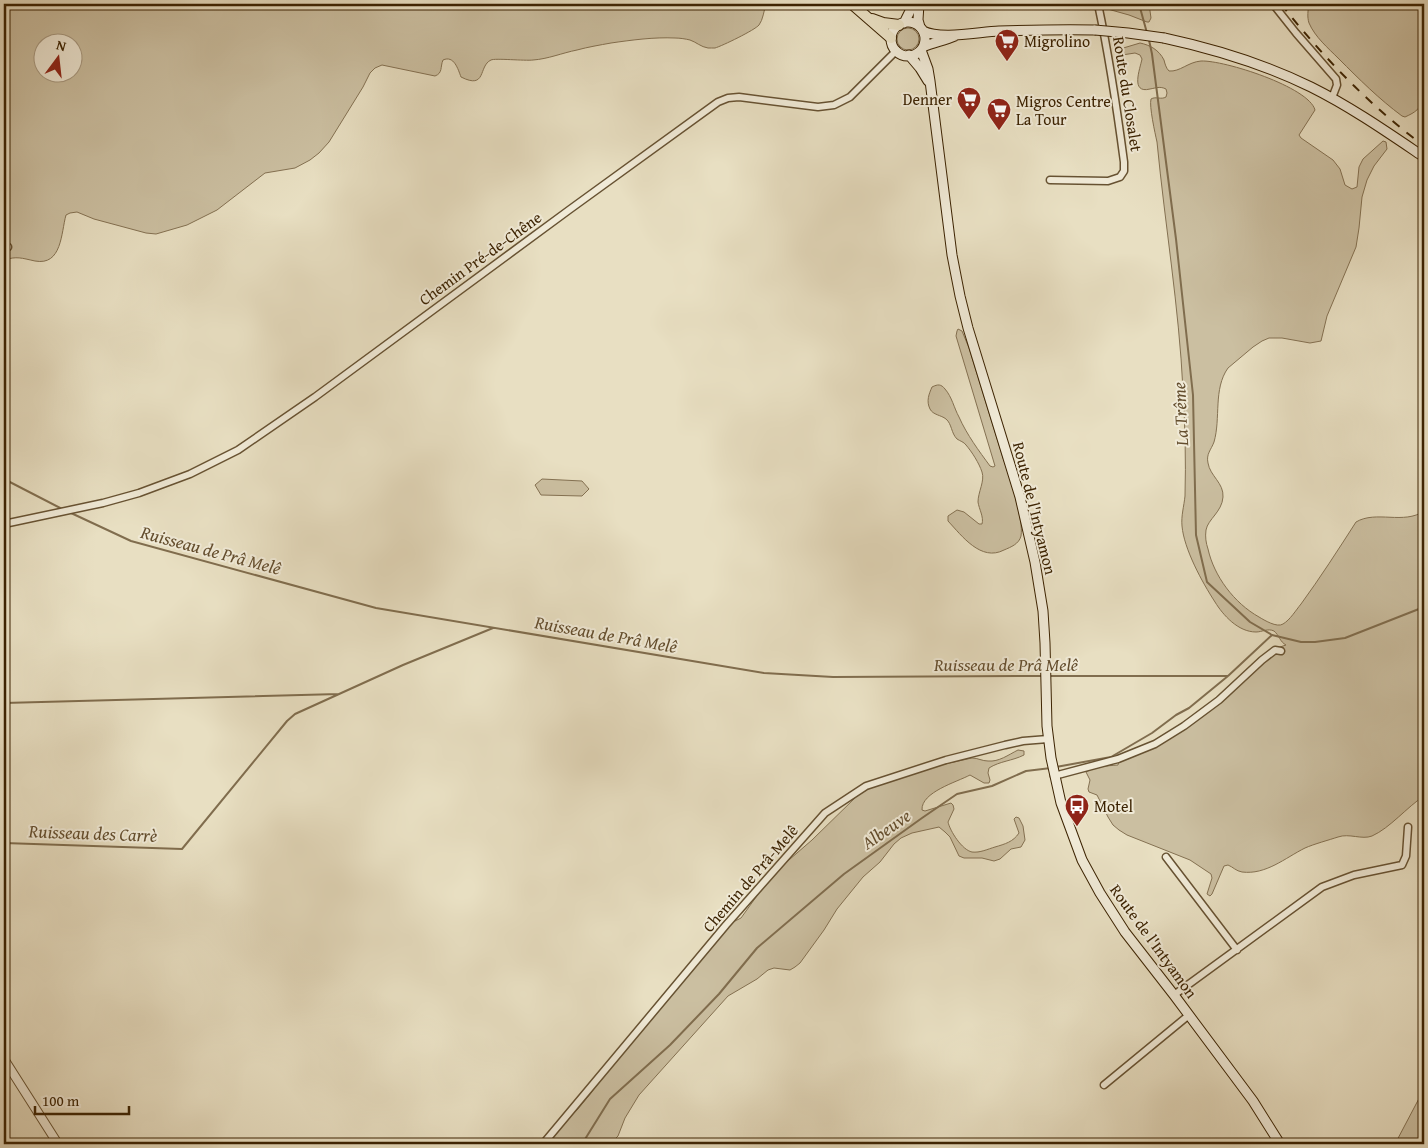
<svg xmlns="http://www.w3.org/2000/svg" width="1428" height="1148" viewBox="0 0 1428 1148" font-family="'Gentium Book Plus',serif">
  <style>
    .green { fill: #cbbfa1; stroke: #847152; fill-rule: evenodd }
    .lines { fill: none; stroke-linecap: round; stroke-linejoin: round }
    .stream { stroke: #806d4e; stroke-width: 2 }
    .minor-casing { stroke: #675232; stroke-width: 9 }
    .tertiary-casing { stroke: #675232; stroke-width: 10 }
    .secondary-casing { stroke: #3c2302; stroke-width: 11 }
    .trunk-casing { stroke: #3c2302; stroke-width: 12 }
    .minor { stroke: #f0ead7; stroke-width: 6 }
    .tertiary { stroke: #f0ead7; stroke-width: 8 }
    .secondary { stroke: #f0ead7; stroke-width: 9 }
    .trunk { stroke: #e8dfc2; stroke-width: 10 }
    .rail { stroke: #3c2302; stroke-width: 2; stroke-dasharray: 9 9; stroke-linecap: butt }
    .secondary-bridge-casing { stroke: #3c2302; stroke-width: 11; stroke-linecap: butt }
    .secondary-bridge { stroke: #f0ead7; stroke-width: 9 }
    .labels { text-anchor: middle; dominant-baseline: central; stroke-width: 4; stroke-linejoin: round; paint-order: stroke }
    .poi-label { font-size: 16px; fill: #3c2302; stroke: #f0ead7; text-anchor: start }
    .street-label { font-size: 16px; fill: #3c2302; stroke: #f0ead7 }
    .water-label { font-size: 18px; font-style: italic; fill: #644e2e; stroke: #f0ead7 }
  </style>
  <rect width="100%" height="100%" fill="#e8dfc2"/>
  <filter id="stains"><feTurbulence type="fractalNoise" baseFrequency=".004" numOctaves="4"/><feColorMatrix values="0 0 0 0 .2 0 0 0 0 .09 0 0 0 0 .02 0 0 0 .5 -.17"/></filter>
  <radialGradient id="worn" r=".72"><stop offset=".6" stop-color="#630" stop-opacity="0"/><stop offset="1" stop-color="#630" stop-opacity=".3"/></radialGradient>
  <!-- green -->
  <path class="green" d="M4,4H766C764,10 763,20 759,25C755,30 722,46 715,48C713,48 710,48 708,48C701,47 696,42 690,40C686,39 680,38 675,38C654,37 632,40 611,43C600,45 588,47 577,50C562,53 548,59 533,60C525,61 495,58 491,60C478,66 487,90 461,77C458,69 454,55 443,60C440,67 443,73 435,76L382,65L375,68L370,73L363,87L329,142L319,153L310,160L295,168L265,173L217,210L187,225L156,234L146,233L94,219L77,212L70,213L66,215C61,233 62,266 35,261C21,258 17,256 4,260ZM42,42H72V72H42Z
    M1101,4C1109,4 1116,10 1124,8L1125,4H1149L1151,18L1149,22H1147L1129,15L1104,8Z
    M1309,4H1424V98C1420,109 1416,112 1405,117L1402,116C1379,99 1359,79 1339,59C1328,48 1315,37 1309,23C1307,17 1308,10 1309,4Z
    M897 39a11 11 0 1 1 22 0a11 11 0 1 1-22 0Z
    M1140,43C1150,45 1159,50 1164,60C1165,64 1166,68 1169,71C1180,72 1188,62 1201,61C1224,60 1309,87 1315,110L1299,135L1301,138L1333,160L1340,169L1345,185L1352,189L1357,187L1359,167L1363,159L1383,141L1386,142L1387,149L1374,166L1367,180L1362,197L1359,228L1356,247L1327,316L1321,341L1310,343L1282,338H1269L1262,341L1253,347L1228,368C1213,389 1221,418 1214,442C1211,450 1206,454 1208,463C1210,476 1224,483 1223,497C1222,512 1208,519 1206,530C1205,537 1206,543 1208,549C1214,576 1234,603 1259,617C1264,620 1277,628 1283,624C1290,620 1296,610 1301,604C1320,578 1338,550 1356,522C1376,510 1404,525 1424,511V796C1407,807 1390,828 1372,836C1362,840 1349,833 1338,837C1329,840 1314,844 1305,848C1285,858 1266,875 1242,872C1236,871 1233,867 1228,865L1224,866L1212,894L1210,896L1207,894L1212,878L1211,874L1190,860L1127,835L1119,830L1113,825L1108,817L1097,795L1089,792L1088,789L1090,780L1086,772C1096,766 1107,766 1118,765L1120,757L1161,738L1216,699L1260,658L1280,647L1286,645C1280,642 1279,635 1274,631C1268,628 1262,632 1256,632C1238,632 1223,615 1215,602C1202,582 1184,549 1182,526C1181,516 1184,506 1185,496C1186,461 1185,425 1183,390C1179,307 1165,225 1157,142C1155,133 1149,106 1151,99C1156,96 1161,100 1166,97L1167,93L1166,89C1160,86 1156,88 1150,89C1130,94 1140,69 1142,59L1140,55L1135,53L1122,55L1118,52L1120,49Z
    M958,329L962,331L969,348C980,385 992,421 1003,458C1009,475 1024,520 1021,536C1019,544 1011,547 1004,550C981,562 962,536 948,521V516L957,510L964,512L979,524H982C984,517 979,509 978,502C978,492 985,481 982,472C979,463 972,452 966,445C964,442 960,441 957,439C951,433 952,424 946,419C941,415 933,415 930,409C926,401 929,394 932,387C938,384 941,384 945,389C952,397 954,408 959,417C967,435 979,451 990,466L993,467L995,466L956,336L957,331Z
    M542,479L582,481L589,489L582,496L541,495L535,485Z
    M1018,750L1024,751V755C1012,761 1000,761 989,768L988,773L990,780L989,783H984L970,775C957,782 921,792 922,810L925,811L951,803L953,805L954,809L948,822C950,831 962,850 972,852C980,853 988,849 995,847C1005,844 1013,842 1019,833L1014,819L1016,817L1019,818L1023,826L1025,840L1021,847L1011,849L1000,859L994,861L982,858H964L959,856L950,837L945,832L939,827L912,833L901,838L894,844L880,862L863,877L837,909L824,930L800,963L795,967L790,970L774,968L768,970L757,979L728,996L639,1095L625,1118L618,1136L610,1144H542L557,1125L577,1110L591,1093L621,1048L714,934L721,928L741,918L764,886L782,866L812,840L857,796L870,788L887,782L931,767L972,758C978,758 982,761 988,761C999,762 1008,755 1018,750Z
    M1424,1089V1144H1395Z"/>
  <g class="lines">
    <!-- stream -->
    <path class="stream" d="M1139,4L1147,33
      M1149,40L1152,54L1176,239L1193,395L1196,535L1207,582L1250,622L1272,635L1301,642H1315L1345,638L1424,607
      M4,479L64,510
      M71,513L131,541L376,608L764,673L833,677L1042,676
      M1050,676H1228
      M4,703L339,694
      M1056,767L1111,757L1152,733L1176,715L1189,708L1228,676L1272,635
      M4,843L182,849L287,721L295,714L403,665L493,628
      M582,1144L610,1099L670,1045L719,994L757,948L844,874L922,818L957,794L992,786L1026,771L1051,768"/>
    <defs>
      <path id="minor" d="M1273,4L1296,33L1336,79L1337,85L1332,98
        M1050,180L1108,181L1120,177L1124,171V162C1117,109 1109,56 1098,4
        M4,247H8
        M4,524L103,503L139,493L190,474L238,450L315,397L569,210L718,102L728,98L739,97L818,107L834,105L850,97L897,50
        M1054,776L1118,759L1155,744L1184,726L1219,700L1262,660L1275,650L1281,651
        M1166,857L1237,950
        M1174,995L1322,887L1354,875L1402,865L1406,856L1408,827
        M1104,1085L1189,1015
        M543,1144L726,925L825,813L866,786L946,760L1005,745L1023,741L1048,739"/>
      <path id="tertiary" d="M4,1059L58,1144"/>
      <path id="secondary" d="M919,4L918,20L920,27
        M891 39a17 17 0 1 1 34 0a17 17 0 1 1-34 0Z
        M904,23L909,13L913,4
        M923,31C941,40 978,32 999,31C1031,30 1063,29 1095,30
        M1164,38C1215,49 1264,64 1311,87C1351,107 1387,132 1424,157
        M923,47C934,42 944,41 955,36
        M921,50L928,69L930,81L952,255L960,296L968,328L1020,497L1035,562L1043,611L1045,643L1047,726L1051,758L1061,803L1082,860L1100,893L1125,932L1174,995L1253,1101L1280,1144
        M909,55L920,68L928,81"/>
      <path id="trunk" d="M852,4L891,38
        M872,19L883,23L899,25"/>
    </defs>
    <!-- minor casing -->
    <use href="#minor" class="minor-casing"/>
    <!-- tertiary casing -->
    <use href="#tertiary" class="tertiary-casing"/>
    <!-- secondary casing -->
    <use href="#secondary" class="secondary-casing"/>
    <!-- trunk casing -->
    <use href="#trunk" class="trunk-casing"/>
    <!-- minor -->
    <use href="#minor" class="minor"/>
    <!-- tertiary -->
    <use href="#tertiary" class="tertiary"/>
    <!-- secondary -->
    <use href="#secondary" class="secondary"/>
    <!-- trunk -->
    <use href="#trunk" class="trunk"/>
    <!-- rail -->
    <path class="rail" d="M1281,4C1324,58 1369,105 1424,146"/>
    <defs>
      <path id="secondary-bridge" d="M1095,30L1128,33L1164,38"/>
    </defs>
    <!-- secondary-bridge casing -->
    <use href="#secondary-bridge" class="secondary-bridge-casing"/>
    <!-- secondary-bridge -->
    <use href="#secondary-bridge" class="secondary-bridge"/>
  </g>
  <!-- icons -->
  <defs>
    <symbol id="supermarket-pin" viewBox="-11 -11 22 30"><path d="M0 17L-7.5 6A9.5 9.5 0 1 1 7.5 6Z" fill="#8f2418" stroke="#f0ead7"/><path d="M-6-5.5h2.5l.6 2H6L4.5 2H-2.5L-4.4-4H-6ZM-1.5 3.2a1.3 1.3 0 1 0 .1 0ZM3 3.2a1.3 1.3 0 1 0 .1 0Z" fill="#fff"/></symbol>
    <symbol id="bus-pin" viewBox="-11 -11 22 30"><path d="M0 17L-7.5 6A9.5 9.5 0 1 1 7.5 6Z" fill="#8f2418" stroke="#f0ead7"/><path d="M-5-6H5V4H4V6H2V4H-2V6H-4V4H-5ZM-3.5-4V0h7V-4ZM-3.5 1.2v1.5H-2V1.2ZM2 1.2v1.5H3.5V1.2Z" fill="#fff"/></symbol>
  </defs>
  <g fill-rule="evenodd">
    <use href="#supermarket-pin" x="993" y="27" width="28" height="38"/>
    <use href="#supermarket-pin" x="955" y="85" width="28" height="38"/>
    <use href="#supermarket-pin" x="985" y="96" width="28" height="38"/>
    <use href="#bus-pin" x="1063" y="792" width="28" height="38"/>
  </g>
  <g class="labels">
    <!-- poi labels -->
    <g class="poi-label">
      <text x="1024" y="41">Migrolino</text>
      <text x="952" y="99" text-anchor="end">Denner</text>
      <text x="1016" y="101">Migros Centre<tspan x="1016" dy="18">La Tour</tspan></text>
      <text x="1094" y="806">Motel</text>
    </g>
    <!-- street labels -->
    <g class="street-label">
      <text transform="translate(1128 94) rotate(81)">Route du Closalet</text>
      <text transform="translate(480 258) rotate(-36)">Chemin Pré-de-Chêne</text>
      <text transform="translate(1035 508) rotate(76)">Route de l'Intyamon</text>
      <text transform="translate(750 878) rotate(-49)">Chemin de Prâ-Melê</text>
      <text transform="translate(1154 941) rotate(54)">Route de l'Intyamon</text>
    </g>
    <!-- water labels -->
    <g class="water-label">
      <text transform="translate(1180 414) rotate(-93)">La Trême</text>
      <text transform="translate(211 550) rotate(15)">Ruisseau de Prâ Melê</text>
      <text transform="translate(606 634) rotate(10)">Ruisseau de Prâ Melê</text>
      <text x="1006" y="664">Ruisseau de Prâ Melê</text>
      <text transform="translate(886 829) rotate(-35)">Albeuve</text>
      <text transform="translate(93 833) rotate(2)">Ruisseau des Carrè</text>
    </g>
  </g>
  <!-- margin -->
  <rect width="1428" height="1148" fill="none" stroke="#e8dfc2" stroke-width="20"/>
  <rect x="5" y="5" width="1418" height="1138" fill="none" stroke="#3c2302" stroke-width="2.5"/>
  <rect x="10" y="10" width="1408" height="1128" fill="none" stroke="#3c2302"/>
  <!-- north arrow -->
  <g transform="translate(58 58) rotate(15)"><circle r="24" fill="#f0ead7" stroke="#a89a82"/>
  <path d="M0-4L9 19L0 12L-9 19Z" fill="#8f2418"/>
  <text y="-8" font-size="14" font-weight="bold" text-anchor="middle" fill="#3c2302">N</text>
  </g>
  <!-- scale -->
  <path d="M35 1106v8h94v-8" fill="none" stroke="#3c2302" stroke-width="2.5"/>
  <text x="42" y="1106" font-size="15" fill="#3c2302" stroke="#f0ead7" stroke-width="4" paint-order="stroke">100 m</text>
  <rect width="100%" height="100%" filter="url(#stains)"/>
  <rect width="100%" height="100%" fill="url(#worn)"/>
</svg>
